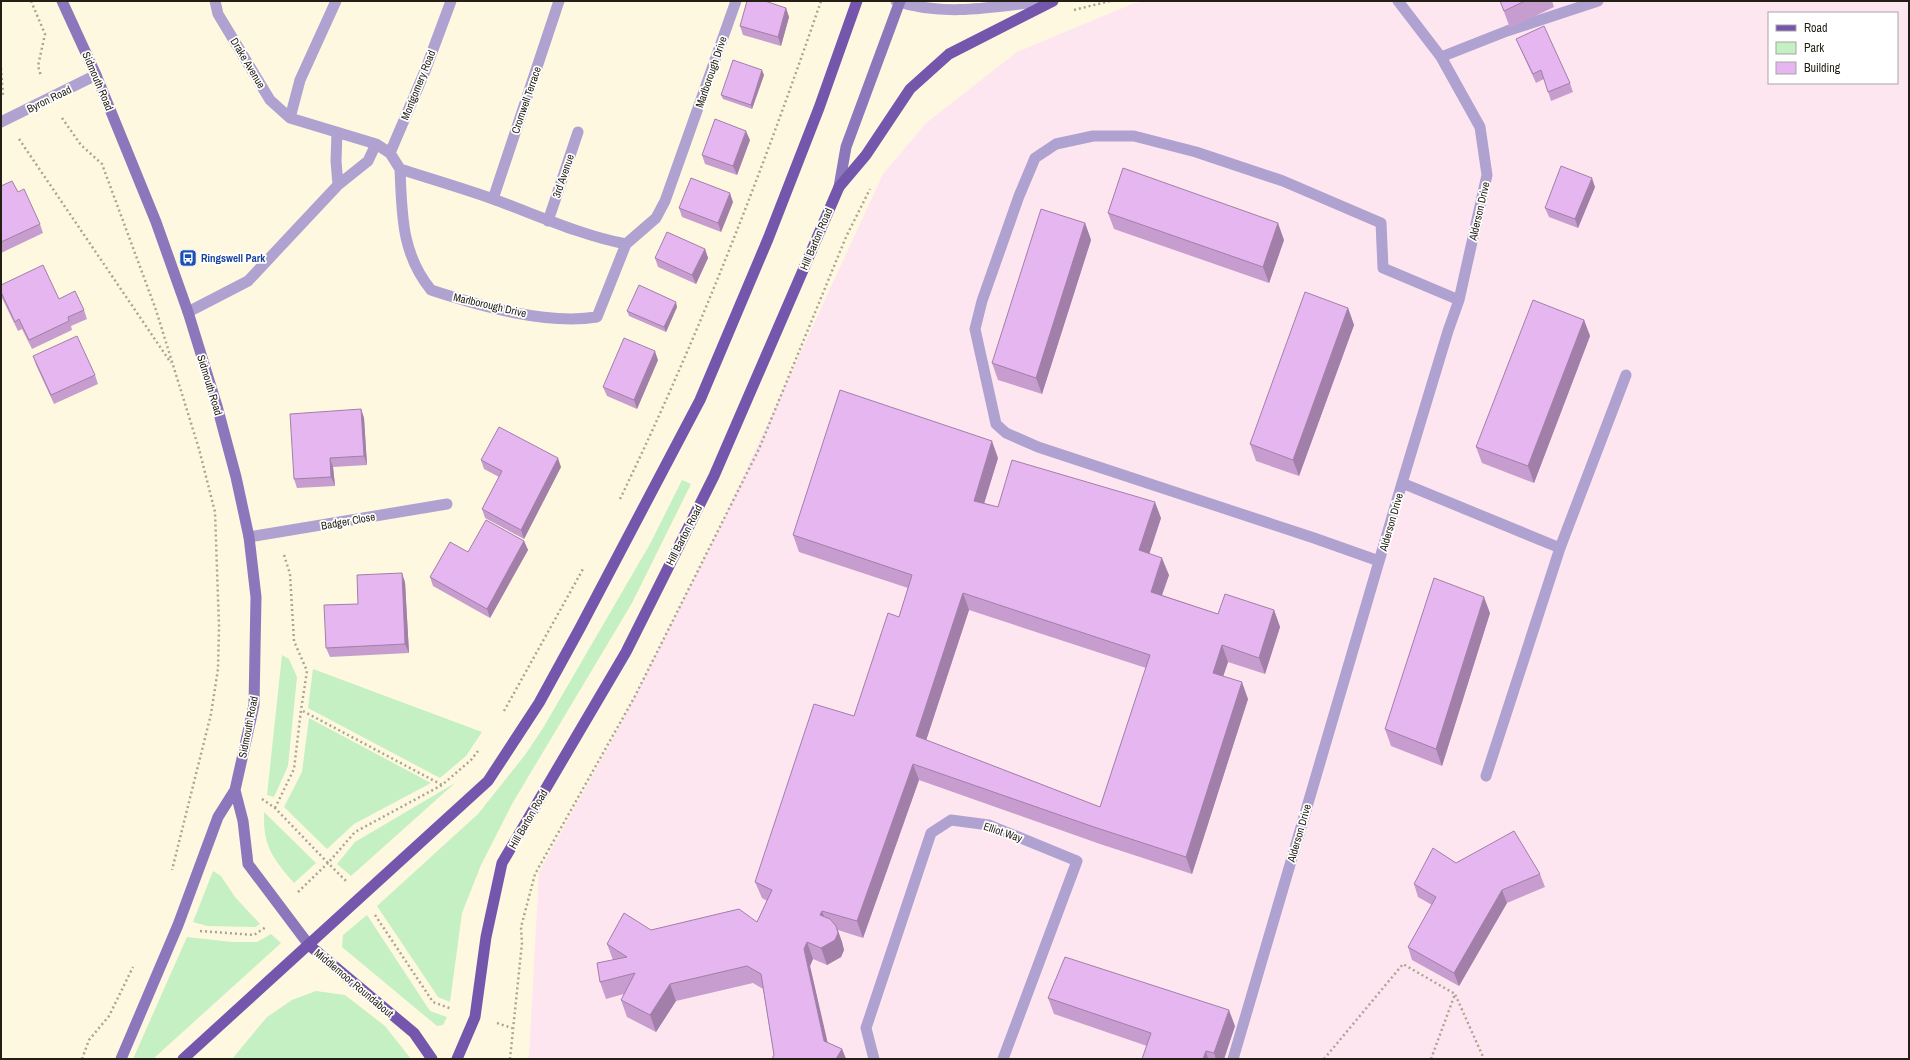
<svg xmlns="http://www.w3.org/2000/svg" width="1910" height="1060" viewBox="0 0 1910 1060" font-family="'Archivo Narrow',sans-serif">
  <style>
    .commercial { fill: #fee6f1; fill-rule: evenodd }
    .green { fill: #c4f0c3 }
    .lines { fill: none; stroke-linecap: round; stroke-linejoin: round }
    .path { stroke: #aaa593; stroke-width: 2.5; stroke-dasharray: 2 3; stroke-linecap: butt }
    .service { stroke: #afa2d1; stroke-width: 11 }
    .minor { stroke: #afa2d1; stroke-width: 11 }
    .secondary { stroke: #8c77bc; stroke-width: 11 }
    .primary { stroke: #7457ac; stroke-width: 11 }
    .wall { fill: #c69dce; fill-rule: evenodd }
    .shaded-wall { fill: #a17fa8 }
    .building { fill: #e6b6f0; stroke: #a17fa8; fill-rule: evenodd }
    .labels { text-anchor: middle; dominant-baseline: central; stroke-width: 3.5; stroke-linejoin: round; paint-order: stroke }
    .street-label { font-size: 11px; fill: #231f15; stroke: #fff }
    .transit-label { font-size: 11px; font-weight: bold; fill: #164399; stroke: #fff; text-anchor: start }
  </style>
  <rect width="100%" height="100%" fill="#fff8e1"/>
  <!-- commercial -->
  <path class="commercial" d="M1145,1H1909V1059H527L529,1055L539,872L617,731L719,529L883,174L926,123L1017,52L1132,4ZM1769,13H1897V83H1769Z"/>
  <!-- green -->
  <path class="green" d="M682,480L691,484L632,603L512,804L481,865L462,913L450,1002L438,997L377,906L478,814L525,755L543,728L650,544Z
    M282,655L289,659L297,677L288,766L274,797L267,795Z
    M313,669L482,732L466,756L440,778L308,708Z
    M309,718L431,783L354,824L327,849L284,807L302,772Z
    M455,783L351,876L337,864L355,842Z
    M264,812L316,863L294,883C272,857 263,846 264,812Z
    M213,871L221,876L235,897L260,924L255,927L207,926L193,922Z
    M367,915L430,1011L447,1017L443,1025L437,1026L342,947L343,935Z
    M271,934L281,943L153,1059H133L187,937L232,942H257Z
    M316,991L345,995L385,1026L411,1059H232L267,1017L292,1000Z"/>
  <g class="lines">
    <!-- path -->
    <path class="path" d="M31,1L45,34L38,66L41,76
      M1074,10L1110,1
      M1,68L3,96
      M62,118L81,145L102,164L156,310L199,449L215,512L219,626L218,669L211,714L172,870
      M19,139L171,363
      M620,499C698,338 763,170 821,1
      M284,555L290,574L294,641L307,671L301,710
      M504,711L583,569
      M262,799L275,808L328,863L355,832L442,785L471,760L478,751
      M275,808L294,769L301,710L442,785
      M298,892L328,863L346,881
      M375,915L433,1002L452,1009
      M200,931L254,935L266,927
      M497,1023L512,1028
      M82,1059L89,1040L109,1016L133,967
      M510,1059L522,943L521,927L535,874L634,698L759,449L846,237L870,189
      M1324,1059L1403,964L1455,994
      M1431,1059L1455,994L1484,1059"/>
    <!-- service -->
    <path class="service" d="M896,1C944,17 994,7 1043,1
      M1441,57L1507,31L1598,1
      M1402,483L1560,548
      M1379,561L1314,538L1038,447L1006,433L996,424L975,329L982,301L1019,196L1035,158L1056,144L1093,136H1134L1196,152L1283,181L1381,223L1383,268L1459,300
      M1486,776L1560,548L1626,375
      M874,1059L866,1028L931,833L951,820L989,825L1077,861L1003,1059
      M1233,1059L1402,483L1448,331L1459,300L1487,175L1480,127L1441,57L1398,1"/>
    <!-- minor -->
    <path class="minor" d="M215,1L218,14L270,100L290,118L376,144L390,153L425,71L451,1
      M290,118L300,80L336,1
      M1,122L96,75
      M390,153L400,169C431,179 462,188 493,199C537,215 580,235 626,244L656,218L665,201L736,1
      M400,169C402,214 401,253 431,290C480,306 546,325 597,317L626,244
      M338,185L368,161L376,144
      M493,199L559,1
      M548,221L578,132
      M188,312L248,281L338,185L336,161L337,132
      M249,537L447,504"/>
    <!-- secondary -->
    <path class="secondary" d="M62,1L96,75L156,222L188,312L217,406L236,477L249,537L256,597L254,705L235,790L218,817L178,925L121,1059
      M839,187L846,147L900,1
      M235,790L243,821L248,864L309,945"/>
    <!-- primary -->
    <path class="primary" d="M309,945L414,1033L432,1059
      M183,1059L488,781L539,703L580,628L700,400L768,239L819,108L857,1
      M457,1059L475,1017L486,937L502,863L626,652L714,476L839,187L866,155L910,89L949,54L1053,1"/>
  </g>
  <!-- wall -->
  <path class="wall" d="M1500,1H1552L1554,7L1510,28Z
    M786,8L789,17L781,46L743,35L740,26Z
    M1516,39L1570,83L1573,92L1551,101L1544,79L1536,83L1520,48Z
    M764,75L752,109L723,99L721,95Z
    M750,140L737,175L705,164L702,155Z
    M1,186L18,192L40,224L43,233L1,253Z
    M1595,187L1578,228L1549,217L1545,208Z
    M733,202L721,232L682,217L679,208Z
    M1108,213L1284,240L1269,283L1114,229Z
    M1085,223L1091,240L1042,394L998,380L992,363Z
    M705,249L708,258L696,284L658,267L655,258Z
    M1,285L59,299L84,310L87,319L71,326L72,330L32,349L22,329L18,331L1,296Z
    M677,307L666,332L629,316L627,311Z
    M1348,308L1354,325L1299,476L1256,461L1250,444Z
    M1584,320L1590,336L1534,483L1482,463L1476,447Z
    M33,356L95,375L98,384L54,404L36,365Z
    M658,360L637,409L607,396L603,387Z
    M361,409L364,418L367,465L333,467L335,486L297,488L294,479Z
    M998,458L984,503L998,507L1161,518L1149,554L1169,575L1162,595L1218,614L1274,610L1280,627L1265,674L1228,662L1223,676L1248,699L1192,874L1100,844L919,780L863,938L838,930L842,942L844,950L841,957L827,965L813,959L810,966L827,1042L842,1049L846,1059H772L774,1055L763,989L753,983L676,1001L656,1032L627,1017L621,1000L624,994L606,999L600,982L613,960L607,944L651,930L757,922L767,901L762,898L755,882L854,716L899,617L908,588L799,552L793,535ZM969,610L1146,668L1100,807L926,740Z
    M481,460L561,467L524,539L485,518L482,509L499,477L484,469Z
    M524,541L528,550L490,618L433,586L430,577L468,552Z
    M405,582L409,653L330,657L326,648L358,604Z
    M1490,613L1442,766L1391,746L1385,729Z
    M1456,863L1540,874L1545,887L1507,903L1459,986L1412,960L1408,947L1432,905L1418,897L1414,884Z
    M1048,998L1235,1026L1224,1059H1142L1147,1046L1054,1014Z"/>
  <!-- shaded-wall -->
  <path class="shaded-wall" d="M786,8L789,17L781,46L778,37Z
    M762,70L764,75L752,109L751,105Z
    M746,131L750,140L737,175L733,166Z
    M1592,178L1595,187L1578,228L1575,219Z
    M730,193L733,202L721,232L718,223Z
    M1085,223L1091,240L1042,394L1036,378Z
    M1278,223L1284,240L1269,283L1263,267Z
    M705,249L708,258L696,284L692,275Z
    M676,302L677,307L666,332L664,327Z
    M1348,308L1354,325L1299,476L1293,460Z
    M1584,320L1590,336L1534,483L1528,466Z
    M655,351L658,360L637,409L634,400Z
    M361,409L364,418L367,465L364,456Z
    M992,441L998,458L980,517L974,501Z
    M330,458L333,467L335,486L331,477Z
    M558,458L561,467L524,539L521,530Z
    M1155,502L1161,518L1145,567L1139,550Z
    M524,541L528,550L490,618L487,609Z
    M1162,558L1169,575L1157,609L1151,592Z
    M402,573L405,582L409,653L405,644Z
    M963,593L969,610L922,753L916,736Z
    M1484,597L1490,613L1442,766L1436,749Z
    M1274,610L1280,627L1265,674L1259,658Z
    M1222,645L1228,662L1219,689L1213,673Z
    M1242,682L1248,699L1192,874L1186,857Z
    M913,764L919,780L863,938L857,921Z
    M1502,890L1507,903L1459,986L1454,973Z
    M822,911L828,927L820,915Z
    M836,926L842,942L844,950L841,957L827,965L821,948Z
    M807,942L813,959L810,966L831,1057L824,1041L804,949Z
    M670,984L676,1001L656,1032L650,1015Z
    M1229,1010L1235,1026L1224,1059H1216L1214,1053Z
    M842,1049L846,1059H836Z
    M1206,1051L1208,1059H1203Z"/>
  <!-- building -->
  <path class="building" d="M747,1H765L786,8L778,37L740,26Z
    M1500,1H1525L1504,11Z
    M1544,26L1570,83L1548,92L1541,70L1533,74L1516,39Z
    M733,60L762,70L751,105L721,95Z
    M715,119L746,131L733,166L702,155Z
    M1561,166L1592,178L1575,219L1545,208Z
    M1123,168L1278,223L1263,267L1108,213Z
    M691,178L730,193L718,223L679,208Z
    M12,181L18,192L24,189L40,224L1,242V186Z
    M1041,209L1085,223L1036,378L992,363Z
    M667,232L705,249L692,275L655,258Z
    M43,265L59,299L75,291L84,310L68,317L69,321L29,340L19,319L15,322L1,292V285Z
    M639,285L676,302L664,327L627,311Z
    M1305,292L1348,308L1293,460L1250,444Z
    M1533,300L1584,320L1528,466L1476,447Z
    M77,336L95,375L51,395L33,356Z
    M624,338L655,351L634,400L603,387Z
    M840,390L992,441L974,501L998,507L1012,460L1155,502L1139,550L1162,558L1151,592L1218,614L1225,594L1274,610L1259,658L1222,645L1213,673L1242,682L1186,857L1094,827L913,764L857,921L822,911L820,915L830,919L836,926L838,933L835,940L821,948L807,942L804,949L824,1041L842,1049L836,1059H772L774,1055L761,974L747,966L670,984L650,1015L621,1000L635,973L600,982L597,963L627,957L607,944L624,913L651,930L739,909L757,922L772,890L755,882L814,704L854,716L888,613L899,617L912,575L793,535ZM963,593L1150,655L1100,807L916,736Z
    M361,409L364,456L330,458L331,477L294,479L290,414Z
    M499,427L558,458L521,530L482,509L502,471L481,460Z
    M486,520L524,541L487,609L430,577L450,542L468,552Z
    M402,573L405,644L326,648L324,605L358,604L357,575Z
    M1434,578L1484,597L1436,749L1385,729Z
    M1514,831L1540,874L1502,890L1454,973L1408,947L1436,897L1414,884L1433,848L1456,863Z
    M1065,957L1229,1010L1214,1053L1206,1051L1203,1059H1142L1151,1033L1048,998Z"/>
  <!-- icons -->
  <defs>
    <symbol id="bus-square" viewBox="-11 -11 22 22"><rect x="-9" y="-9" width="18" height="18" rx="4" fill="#1a4fb4" stroke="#fff"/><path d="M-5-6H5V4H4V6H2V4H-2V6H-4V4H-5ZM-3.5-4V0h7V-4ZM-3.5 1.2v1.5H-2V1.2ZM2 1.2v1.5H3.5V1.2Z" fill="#fff"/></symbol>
  </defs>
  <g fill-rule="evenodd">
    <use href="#bus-square" x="178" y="248" width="20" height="20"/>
  </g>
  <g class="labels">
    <!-- street labels -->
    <g class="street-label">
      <text transform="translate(248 63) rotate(59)">Drake Avenue</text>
      <text transform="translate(711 72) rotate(-71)">Marlborough Drive</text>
      <text transform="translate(98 81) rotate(67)">Sidmouth Road</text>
      <text transform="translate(418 85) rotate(-68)">Montgomery Road</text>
      <text transform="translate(49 99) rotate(-26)">Byron Road</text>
      <text transform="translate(526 100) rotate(-71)">Cromwell Terrace</text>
      <text transform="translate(563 176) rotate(-71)">3rd Avenue</text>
      <text transform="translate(1479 211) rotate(-77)">Alderson Drive</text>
      <text transform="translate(816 239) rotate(-67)">Hill Barton Road</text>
      <text transform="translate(490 305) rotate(13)">Marlborough Drive</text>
      <text transform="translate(210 385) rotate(73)">Sidmouth Road</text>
      <text transform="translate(348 521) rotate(-10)">Badger Close</text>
      <text transform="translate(1391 522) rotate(-74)">Alderson Drive</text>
      <text transform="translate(684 535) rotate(-63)">Hill Barton Road</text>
      <text transform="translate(248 727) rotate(-79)">Sidmouth Road</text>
      <text transform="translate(528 819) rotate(-60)">Hill Barton Road</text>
      <text transform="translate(1003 832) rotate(19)">Elliot Way</text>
      <text transform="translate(1299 833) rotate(-74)">Alderson Drive</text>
      <text transform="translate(354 983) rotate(40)">Middlemoor Roundabout</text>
    </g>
    <!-- transit labels -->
    <g class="transit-label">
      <text x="201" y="258">Ringswell Park</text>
    </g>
  </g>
  <!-- border -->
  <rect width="1910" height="1060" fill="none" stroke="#231f15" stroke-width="4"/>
  <!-- legend -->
  <rect x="1768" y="12" width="130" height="72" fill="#ffffff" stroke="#a7a5a1"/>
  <rect x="1776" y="25" width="20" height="6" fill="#7457ac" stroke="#a7a5a1"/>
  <text x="1804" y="32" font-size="12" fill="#231f15">Road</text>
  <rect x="1776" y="42" width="20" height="12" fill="#c4f0c3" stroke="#a7a5a1"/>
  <text x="1804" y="52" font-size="12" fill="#231f15">Park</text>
  <rect x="1776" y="62" width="20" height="12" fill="#e6b6f0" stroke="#a7a5a1"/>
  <text x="1804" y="72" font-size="12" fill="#231f15">Building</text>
</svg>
